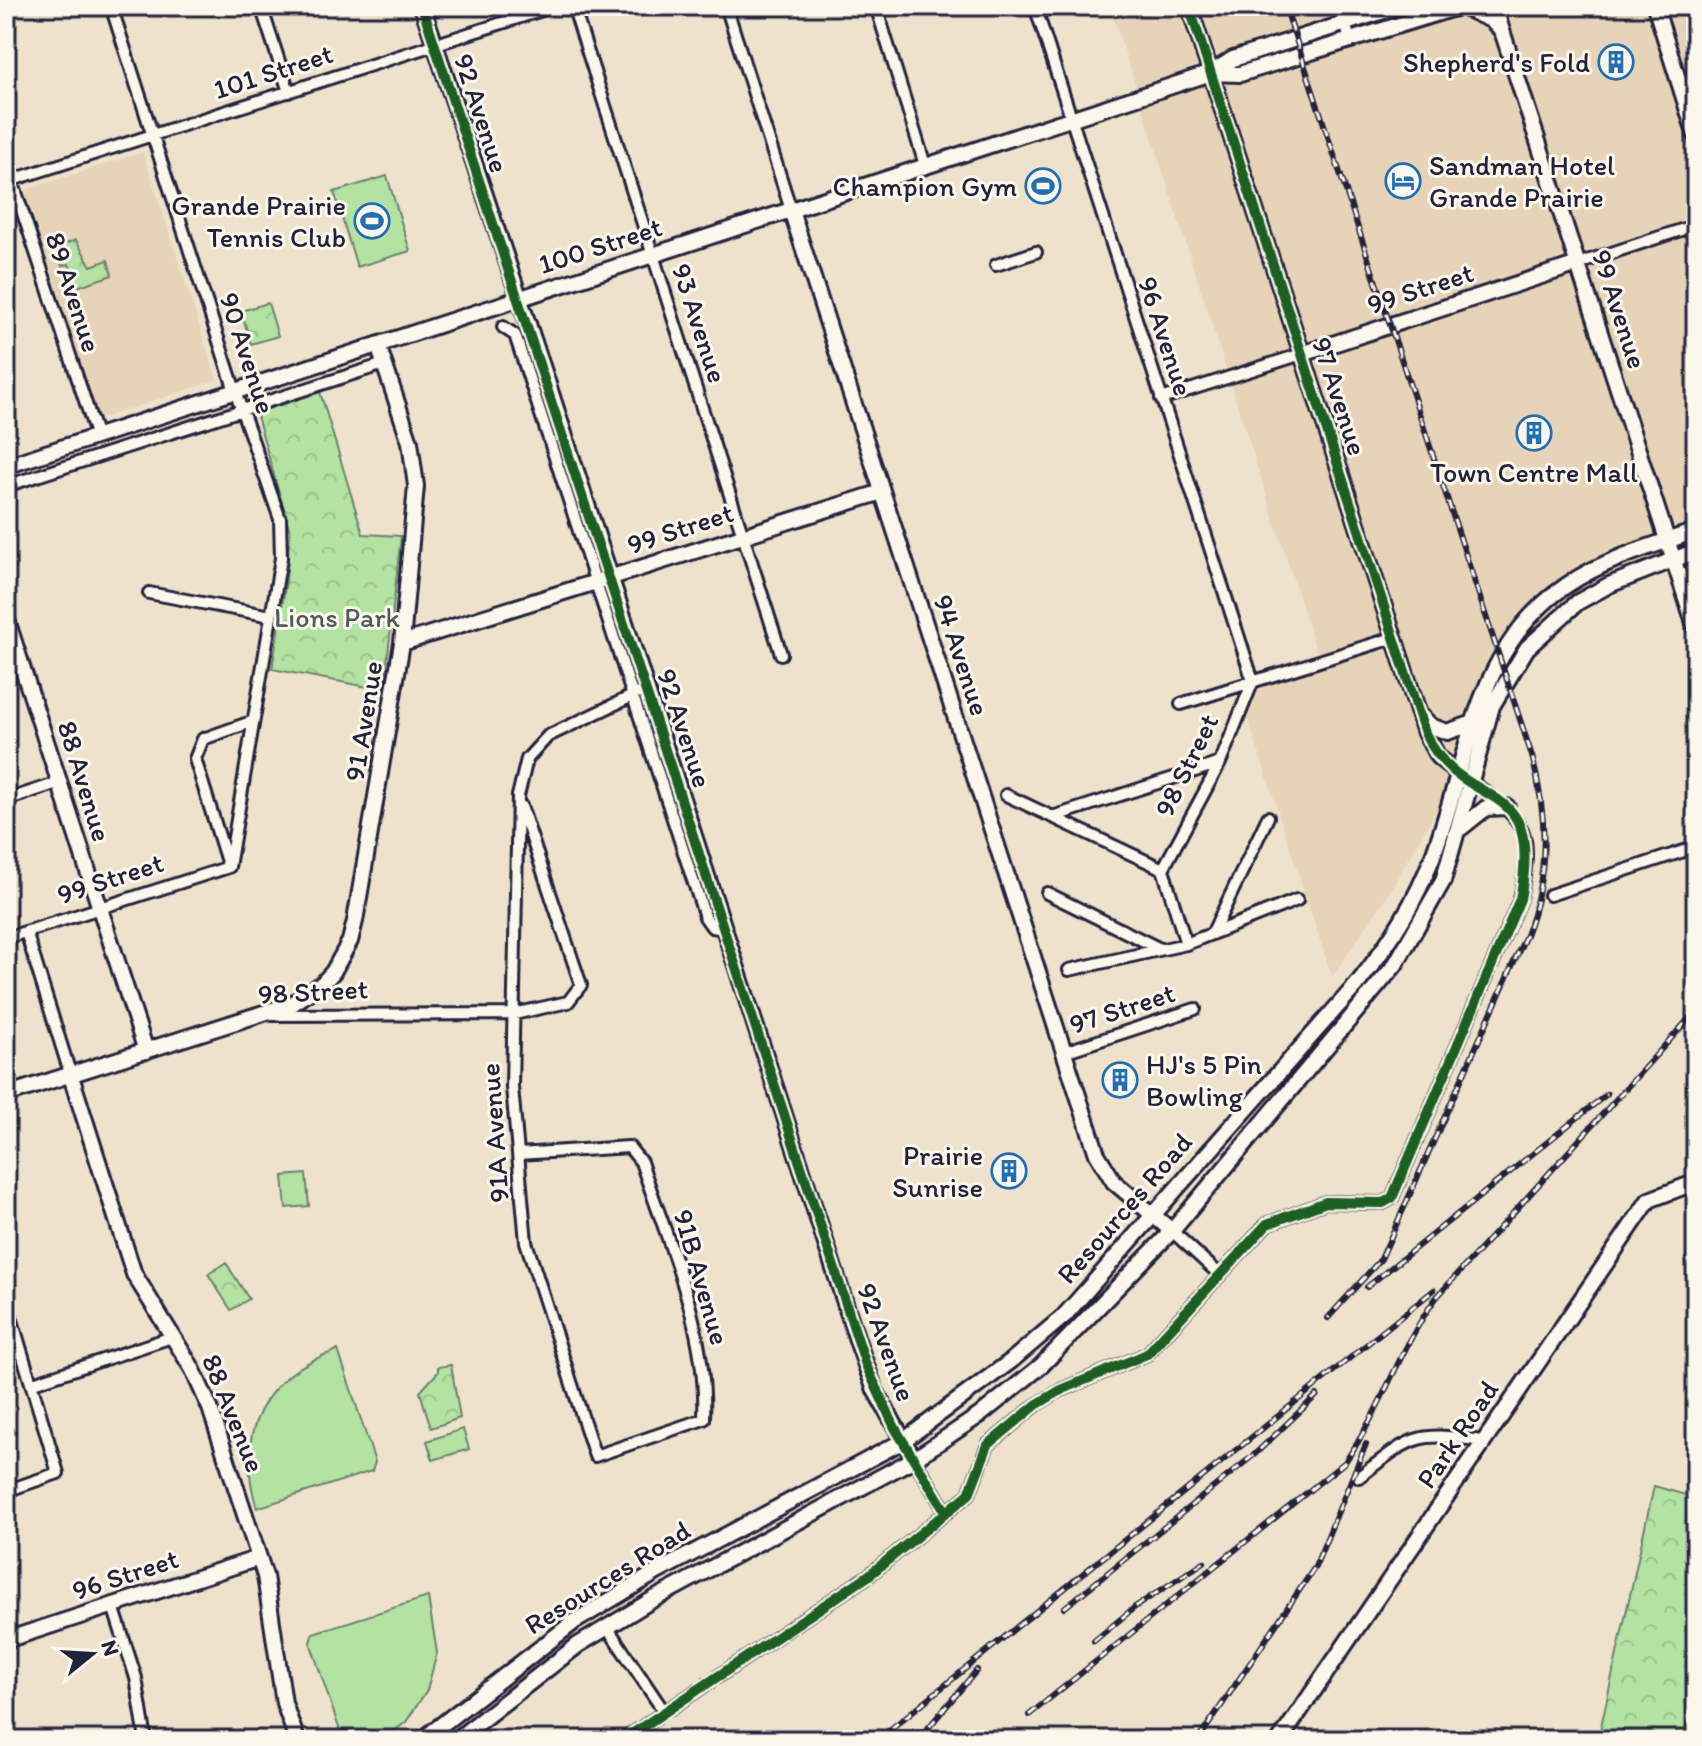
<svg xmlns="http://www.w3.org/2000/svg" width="1702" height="1746" viewBox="0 0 1702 1746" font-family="Itim,sans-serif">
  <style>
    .built { fill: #e7d3b8 }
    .grass { fill: #b3e2a2; stroke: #6a826e; stroke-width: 2 }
    .park { fill: url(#park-crowns); stroke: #6a826e; stroke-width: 2 }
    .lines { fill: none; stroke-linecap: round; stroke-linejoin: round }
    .street-casing { stroke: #22223b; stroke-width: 16 }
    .secondary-casing { stroke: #22223b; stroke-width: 20 }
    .street { stroke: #fbf7ec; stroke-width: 10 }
    .secondary { stroke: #fbf7ec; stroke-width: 14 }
    .rail-casing { stroke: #22223b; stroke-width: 6 }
    .rail { stroke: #fbf7ec; stroke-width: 3; stroke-dasharray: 9; stroke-linecap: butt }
    .cycleway-casing { stroke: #fbf7ec; stroke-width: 15 }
    .cycleway { stroke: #1b5e20; stroke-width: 10 }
    .labels { text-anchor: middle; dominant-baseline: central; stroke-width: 6; stroke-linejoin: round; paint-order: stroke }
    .poi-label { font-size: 28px; fill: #22223b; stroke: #fbf7ec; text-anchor: end }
    .street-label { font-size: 28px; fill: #22223b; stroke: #fbf7ec }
    .park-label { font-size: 28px; fill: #4e5c5a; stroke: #fbf7ec }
  </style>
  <defs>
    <pattern id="park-crowns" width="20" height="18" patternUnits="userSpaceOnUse" patternTransform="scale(2)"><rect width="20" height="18" fill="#b3e2a2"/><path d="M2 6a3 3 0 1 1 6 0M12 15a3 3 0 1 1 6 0" fill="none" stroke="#9ac28c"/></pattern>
  </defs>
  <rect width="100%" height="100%" fill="#efe2cd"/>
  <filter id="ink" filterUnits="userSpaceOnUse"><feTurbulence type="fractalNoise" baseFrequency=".0125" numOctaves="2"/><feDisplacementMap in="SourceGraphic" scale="16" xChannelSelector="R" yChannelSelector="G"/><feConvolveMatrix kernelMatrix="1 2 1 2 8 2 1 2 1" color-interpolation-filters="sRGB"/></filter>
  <g filter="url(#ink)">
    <!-- built -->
    <path class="built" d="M1110,6H1696V551L1577,602L1507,680L1500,659L1457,774L1389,893L1332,977L1243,704L1262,688L1319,660Z
      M143,152L217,380L99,419L25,190Z"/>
    <!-- grass -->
    <path class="grass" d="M387,176L410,251L357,267L334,192Z
      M306,1174L309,1206L286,1208L283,1176Z
      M338,1350L375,1462L372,1471L257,1508C234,1434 263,1374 338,1350Z
      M463,1429L469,1449L433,1460L427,1441Z
      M428,1597L437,1653L427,1690L406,1722L382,1740H343L310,1642L313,1633Z"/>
    <!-- park -->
    <path class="park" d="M76,240L91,266L108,260L112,275L77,287L69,264L62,266L55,247Z
      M268,303L278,336L251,344L241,311Z
      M320,392L363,534L401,536L384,690L272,669L286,581L290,531L257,416L262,410Z
      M226,1263L249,1299L231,1310L208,1274Z
      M451,1365L460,1418L431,1428L420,1392L438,1372V1367Z
      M1654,1486L1696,1498V1740H1598Z"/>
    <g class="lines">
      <defs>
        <path id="street" d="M111,6L235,391L280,519L281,558L229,867
          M261,6L289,92
          M573,6L781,654
          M726,6L791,210
          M876,6L925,165
          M1035,6L1253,681
          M1339,6L1351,42
          M6,162L97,437
          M6,182L555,6
          M1578,264L1696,225
          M996,265L1036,252
          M503,327L515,335L705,917L712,927L725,929
          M1161,399L1302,354
          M6,486L384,364
          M149,593L271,616
          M1181,704L1393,638
          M1006,795L1163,869L1186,944
          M6,800L58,783
          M1052,817L1220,763
          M228,865L195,759L203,739L251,722
          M1163,869L1220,763L1253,681
          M1047,893L1160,949
          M1550,895L1696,847
          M26,932L70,1073
          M1212,934L1268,817
          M6,938L229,867
          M1069,970L1186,944L1297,900
          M272,1015L514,1014L568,1002L581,985L521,806
          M1064,1052L1195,1009
          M518,1154L629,1147L641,1162C669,1245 708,1330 704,1419L595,1456L526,1242L512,1087L518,796L527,759L548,736L647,689
          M1172,1231L1220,1275
          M6,1300L58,1473L6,1491
          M33,1383L172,1337
          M914,1459L946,1512
          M1359,1477C1413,1436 1414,1431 1482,1441
          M113,1606L136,1678L146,1740
          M607,1627L663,1710
          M623,1740L868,1576L969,1494L988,1445L1036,1405L1061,1390L1147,1354L1267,1224L1326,1202L1383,1203L1392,1198L1520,899C1533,831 1528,822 1473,783"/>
        <path id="secondary" d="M422,6L546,378L858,1343L875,1390L908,1449
          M1189,6L1425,733L1438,757L1463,777
          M1460,6L1491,20L1501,30
          M1494,6L1696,629
          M1655,6L1696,136
          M1211,73L1240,74L1461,6
          M791,210L1097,1154L1114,1182L1172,1231
          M1302,354L1578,264
          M6,466L1211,73L1233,59L1399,6
          M6,617L146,1051
          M402,643L882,492
          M1419,714L1431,726L1447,732L1471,724
          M1461,828L1486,808L1507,807
          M70,1073L134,1274L192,1368L210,1408L265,1576L284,1703L297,1740
          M6,1095L292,1004L323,983L333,972L350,941L355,921L402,643L416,486L410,442L378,345
          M6,1640L259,1558
          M422,1740L574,1622L657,1572L903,1441L1011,1361L1064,1316L1358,983C1389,944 1415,904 1432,858C1469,761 1473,648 1567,585C1605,559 1652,546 1696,531
          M456,1740L578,1645L652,1600L914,1459L980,1415L1041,1366L1172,1231L1395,965L1443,881L1492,706L1527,648L1578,602L1609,585L1696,551
          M1280,1740L1649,1200L1696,1182"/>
      </defs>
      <!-- street casing -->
      <use href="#street" class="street-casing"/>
      <!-- secondary casing -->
      <use href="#secondary" class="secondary-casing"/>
      <!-- street -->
      <use href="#street" class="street"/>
      <!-- secondary -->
      <use href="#secondary" class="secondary"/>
      <defs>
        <path id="rail" d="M1285,6L1532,756C1548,818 1549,875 1526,935L1381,1259L1328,1318
          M1367,1287L1607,1094
          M1064,1608L1255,1454L1317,1395
          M1094,1641L1135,1607L1204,1562
          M1029,1715L1345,1462C1382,1409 1399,1349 1436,1298L1696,1011
          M877,1740L1434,1290
          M918,1740L977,1670
          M1198,1740L1315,1567L1366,1444"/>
      </defs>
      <!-- rail casing -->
      <use href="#rail" class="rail-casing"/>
      <!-- rail -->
      <use href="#rail" class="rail"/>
      <defs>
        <path id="cycleway" d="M422,6L866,1365L895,1428L946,1512
          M623,1740L868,1576L969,1494L988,1445L1036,1405L1061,1390L1147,1354L1267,1224L1326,1202L1383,1203L1392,1198L1520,899C1545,769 1464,817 1425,733L1189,6"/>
      </defs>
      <!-- cycleway casing -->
      <use href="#cycleway" class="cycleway-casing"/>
      <!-- cycleway -->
      <use href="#cycleway" class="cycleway"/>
    </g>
  </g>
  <!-- icons -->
  <defs>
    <symbol id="building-ring" viewBox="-11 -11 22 22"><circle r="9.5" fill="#fbf7ec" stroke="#1f6fb2" stroke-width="1.5"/><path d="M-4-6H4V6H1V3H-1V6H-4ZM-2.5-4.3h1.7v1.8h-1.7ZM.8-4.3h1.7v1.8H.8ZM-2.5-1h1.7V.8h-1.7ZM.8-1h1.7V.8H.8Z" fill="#1f6fb2"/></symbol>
    <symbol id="hotel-ring" viewBox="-11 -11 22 22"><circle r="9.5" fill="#fbf7ec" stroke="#1f6fb2" stroke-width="1.5"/><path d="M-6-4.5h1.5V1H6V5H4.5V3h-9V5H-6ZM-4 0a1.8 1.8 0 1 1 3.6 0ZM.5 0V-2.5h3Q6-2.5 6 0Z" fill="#1f6fb2"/></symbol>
    <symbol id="stadium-ring" viewBox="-11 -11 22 22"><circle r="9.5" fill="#fbf7ec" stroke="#1f6fb2" stroke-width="1.5"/><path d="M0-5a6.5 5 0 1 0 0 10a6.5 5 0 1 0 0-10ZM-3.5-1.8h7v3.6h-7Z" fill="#1f6fb2"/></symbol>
  </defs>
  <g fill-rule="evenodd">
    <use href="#building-ring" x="1596" y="42" width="40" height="40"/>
    <use href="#hotel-ring" x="1383" y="161" width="40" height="40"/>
    <use href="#stadium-ring" x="1023" y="166" width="40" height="40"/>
    <use href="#stadium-ring" x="352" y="201" width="40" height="40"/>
    <use href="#building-ring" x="1514" y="413" width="40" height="40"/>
    <use href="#building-ring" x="1100" y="1060" width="40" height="40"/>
    <use href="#building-ring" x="989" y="1151" width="40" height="40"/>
  </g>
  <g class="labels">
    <!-- poi labels -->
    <g class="poi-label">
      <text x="1590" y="62">Shepherd's Fold</text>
      <text x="1429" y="165" text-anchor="start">Sandman Hotel<tspan x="1429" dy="32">Grande Prairie</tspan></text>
      <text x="1017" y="186">Champion Gym</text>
      <text x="346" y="205">Grande Prairie<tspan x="346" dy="32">Tennis Club</tspan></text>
      <text x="1534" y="472" text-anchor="middle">Town Centre Mall</text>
      <text x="1146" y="1064" text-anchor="start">HJ's 5 Pin<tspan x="1146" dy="32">Bowling</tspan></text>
      <text x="983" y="1155">Prairie<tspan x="983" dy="32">Sunrise</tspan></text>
    </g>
    <!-- street labels -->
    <g class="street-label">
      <text transform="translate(273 71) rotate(-18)">101 Street</text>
      <text transform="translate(482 113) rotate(72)">92 Avenue</text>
      <text transform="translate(600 245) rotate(-18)">100 Street</text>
      <text transform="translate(1420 288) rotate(-18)">99 Street</text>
      <text transform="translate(74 292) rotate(72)">89 Avenue</text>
      <text transform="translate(1620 309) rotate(72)">99 Avenue</text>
      <text transform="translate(700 323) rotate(72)">93 Avenue</text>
      <text transform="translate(1166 336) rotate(72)">96 Avenue</text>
      <text transform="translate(248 353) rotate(72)">90 Avenue</text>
      <text transform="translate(1340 396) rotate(72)">97 Avenue</text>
      <text transform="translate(680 528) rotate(-18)">99 Street</text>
      <text transform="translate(962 655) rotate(72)">94 Avenue</text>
      <text transform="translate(363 721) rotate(-81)">91 Avenue</text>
      <text transform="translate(685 728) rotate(72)">92 Avenue</text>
      <text transform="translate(1186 765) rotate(-64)">98 Street</text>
      <text transform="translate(85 781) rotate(73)">88 Avenue</text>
      <text transform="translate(110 878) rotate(-18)">99 Street</text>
      <text transform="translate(313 991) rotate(-3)">98 Street</text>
      <text transform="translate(1122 1008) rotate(-18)">97 Street</text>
      <text transform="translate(494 1133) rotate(-94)">91A Avenue</text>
      <text transform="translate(1124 1208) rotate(-49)">Resources Road</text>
      <text transform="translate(702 1277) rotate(74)">91B Avenue</text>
      <text transform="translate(887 1342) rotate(70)">92 Avenue</text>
      <text transform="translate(234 1413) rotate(68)">88 Avenue</text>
      <text transform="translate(1457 1434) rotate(-56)">Park Road</text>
      <text transform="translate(125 1574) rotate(-18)">96 Street</text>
      <text transform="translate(607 1577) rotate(-32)">Resources Road</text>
    </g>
    <!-- park labels -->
    <g class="park-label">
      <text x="337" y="617">Lions Park</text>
    </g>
  </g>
  <!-- margin -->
  <rect width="1702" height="1746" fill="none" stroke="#fbf7ec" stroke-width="32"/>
  <rect x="16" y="16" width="1670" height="1714" fill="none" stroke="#22223b" stroke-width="3" filter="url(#ink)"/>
  <!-- north arrow -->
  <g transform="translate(92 1654) rotate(72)" stroke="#fbf7ec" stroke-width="6" paint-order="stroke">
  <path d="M0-6L14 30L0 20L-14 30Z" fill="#22223b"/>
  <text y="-12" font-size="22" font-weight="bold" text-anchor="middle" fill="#22223b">N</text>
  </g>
</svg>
